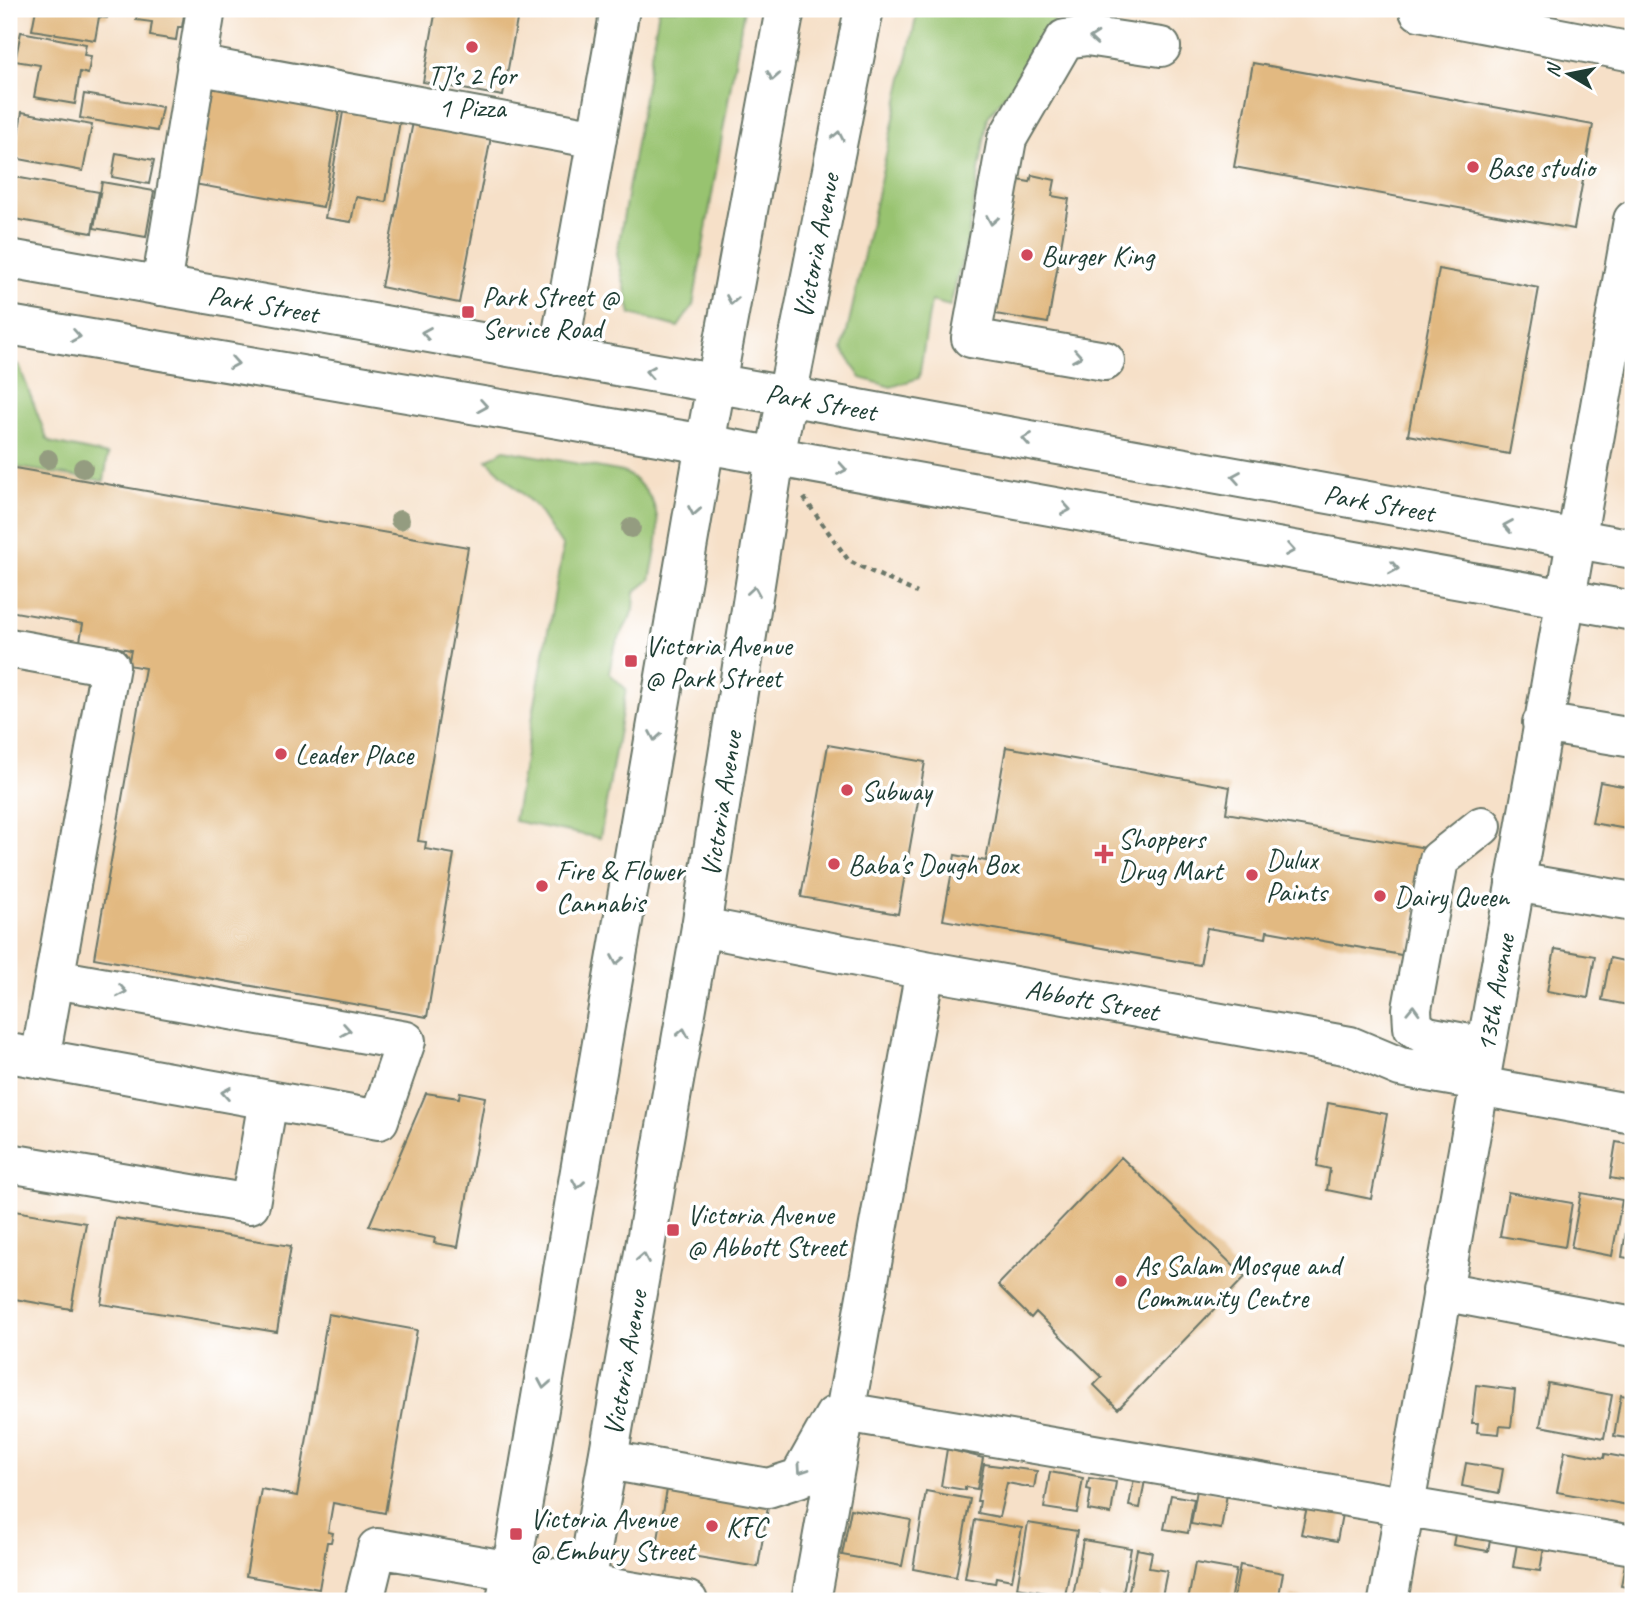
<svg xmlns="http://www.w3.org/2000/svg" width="1642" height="1610" viewBox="0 0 1642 1610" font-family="Caveat,sans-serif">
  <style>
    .green { fill: #98c370; stroke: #5c8052; stroke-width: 2 }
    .building { fill: #e2b981 }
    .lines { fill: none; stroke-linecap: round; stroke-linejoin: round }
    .minor-casing { stroke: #6a7668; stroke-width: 42 }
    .major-casing { stroke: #6a7668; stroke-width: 42 }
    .path { stroke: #6a7668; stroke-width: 4.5; stroke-dasharray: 5 5; stroke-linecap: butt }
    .minor { stroke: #fff; stroke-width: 38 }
    .major { stroke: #fff; stroke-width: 38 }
    .tree { fill: #949c80 }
    .oneway { stroke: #8f9e9a }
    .poi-dot { fill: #d1495b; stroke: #fff; stroke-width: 2.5 }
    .labels { text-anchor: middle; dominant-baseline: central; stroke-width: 7; stroke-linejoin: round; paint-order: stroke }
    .poi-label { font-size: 28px; fill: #1f3d34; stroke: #fff; text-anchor: start }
    .street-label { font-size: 28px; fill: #1f3d34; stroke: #fff }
  </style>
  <rect width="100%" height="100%" fill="#fff"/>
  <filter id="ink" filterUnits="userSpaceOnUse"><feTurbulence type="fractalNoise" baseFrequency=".0143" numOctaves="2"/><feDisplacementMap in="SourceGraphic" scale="14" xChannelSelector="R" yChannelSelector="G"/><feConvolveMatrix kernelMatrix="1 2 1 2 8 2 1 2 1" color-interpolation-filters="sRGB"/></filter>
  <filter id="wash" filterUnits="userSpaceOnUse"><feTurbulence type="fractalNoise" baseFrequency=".00686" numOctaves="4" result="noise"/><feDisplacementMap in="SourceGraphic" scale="28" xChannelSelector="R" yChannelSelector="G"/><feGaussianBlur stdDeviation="1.57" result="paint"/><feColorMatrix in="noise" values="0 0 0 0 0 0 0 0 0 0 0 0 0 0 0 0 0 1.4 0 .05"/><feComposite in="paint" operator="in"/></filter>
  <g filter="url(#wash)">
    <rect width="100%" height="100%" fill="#f6e0c8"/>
    <!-- green -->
    <path class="green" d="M659,9H744L693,305L678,327L631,314L617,254Z
      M918,9H1049L1057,28L988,117L968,238L950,306L931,301L919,378L891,387L861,378L843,350Z
      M9,363L19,365L47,439L53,443L108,455L104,481L9,466Z
      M504,450L623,472C631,475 638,482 644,489C667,516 656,549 650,580L635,592L634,610L614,648L609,673L626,689L600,838L514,821L563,547L537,508L487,460Z"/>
    <g id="blocks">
      <!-- building -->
      <path class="building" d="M36,9H109L107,18L99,17L95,40L32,30Z
        M138,9H185L182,27H178L176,40L150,36L152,22L136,20Z
        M436,9H519L503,96L423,82Z
        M21,32L86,44L84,55L91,56L88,74L80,72L75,104L34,97L40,65L15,61Z
        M1253,63L1593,125L1574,229L1234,167Z
        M205,73L342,97L323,207L183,182Z
        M84,94L162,107L157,131L80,118Z
        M344,106L401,115L386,202L356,197L351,222L325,218Z
        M22,112L92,125L83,171L14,158Z
        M413,122L491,137L459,303L381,287Z
        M116,153L154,160L149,184L112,177Z
        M1032,175L1055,180L1052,196L1069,199L1048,323L984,312L1007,178L1030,182Z
        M9,176L99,192L92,233L9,218Z
        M102,182L154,191L146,237L94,228Z
        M1439,269L1539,288L1509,454L1408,435Z
        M9,467L468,547L418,841L426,842L425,849L454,854L427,1017L94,958L145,668L128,665L131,650L80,641L83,624L9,611Z
        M828,745L925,762L898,914L801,897Z
        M1006,747L1230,787L1226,813L1426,848L1407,956L1267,931L1266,938L1207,928L1200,965L943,920L955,855L986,861Z
        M1600,782L1633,788V830L1592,823Z
        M1555,949L1595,956L1588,998L1547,991Z
        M1610,958L1633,963V1006L1602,1000Z
        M460,1092L485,1097L458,1247L434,1243L435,1238L369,1226L426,1093L459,1098Z
        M1328,1103L1387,1114L1371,1199L1327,1190L1330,1169L1317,1166Z
        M1616,1142L1633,1145V1182L1610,1178Z
        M1121,1157L1245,1277L1118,1409L1094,1385L1102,1377L1036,1312L1031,1318L998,1285Z
        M1508,1192L1572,1203L1565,1247L1500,1236Z
        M1581,1193L1622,1200L1612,1256L1571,1248Z
        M9,1210L86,1223L71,1309L9,1298Z
        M1629,1211L1633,1212V1259L1622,1257Z
        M115,1218L291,1246L277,1332L101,1304Z
        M328,1314L417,1330L385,1513L333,1503L328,1532L333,1533L331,1542H327L319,1589L246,1576L261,1489L297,1496Z
        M1548,1383L1612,1395L1604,1438L1540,1426Z
        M1476,1385L1515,1390L1511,1427L1500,1426L1499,1434L1477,1432L1478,1423H1472Z
        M1621,1395L1633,1397V1439L1614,1436Z
        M947,1449L983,1458L977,1489L965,1487V1490L941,1486Z
        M1565,1451L1604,1458L1605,1454L1633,1459V1506L1557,1492Z
        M1466,1463L1503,1469L1499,1493L1462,1486Z
        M984,1464L1037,1471L1034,1488L1007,1483L999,1517L978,1513L980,1501H977Z
        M1050,1472L1083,1478L1077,1513L1044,1508Z
        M1089,1478L1116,1482L1111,1514L1088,1510L1091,1490L1087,1489Z
        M1134,1478L1145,1480L1140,1508L1129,1506Z
        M668,1484L769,1501L758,1567L656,1550Z
        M1197,1490L1227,1494L1221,1529L1191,1524Z
        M926,1491L970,1499L956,1577L913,1569Z
        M1171,1495L1194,1499L1188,1533L1164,1529Z
        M1307,1507L1342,1514L1337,1541L1301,1534Z
        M851,1509L911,1520L902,1566L842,1555Z
        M1458,1518L1493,1524L1488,1551L1453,1545Z
        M975,1520L1022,1528L1012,1580L996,1577L995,1583L965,1578Z
        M1028,1523L1077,1531L1065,1596L1017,1588Z
        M1519,1532L1546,1536L1540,1571L1513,1567Z
        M1083,1540L1131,1548L1122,1599L1100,1595L1098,1601L1073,1597Z
        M1137,1549L1152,1552L1149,1568L1167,1571L1161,1601H1127Z
        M1627,1552L1633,1553V1588L1621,1586Z
        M1195,1563L1236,1570L1230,1601H1188Z
        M1240,1565L1283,1573L1278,1601H1233Z
        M1291,1596L1315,1600V1601H1290Z"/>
    </g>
  </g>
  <g filter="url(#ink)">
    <use href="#blocks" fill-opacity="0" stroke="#6a7668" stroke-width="2"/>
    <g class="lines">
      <defs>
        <path id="minor" d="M1420,9L1419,11L1633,52
          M196,65L597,139
          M161,286L206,9
          M558,356L620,9
          M1105,361L971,338L1007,139L1065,39L1087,36L1161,47
          M9,648L110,666L40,1059
          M1542,723L1633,738
          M1482,826L1439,860L1412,1009L1413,1027L1427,1036L1485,1047
          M1515,882L1633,902
          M701,927L925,970L1350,1046L1400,1067L1479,1081
          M9,1053L379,1120L406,1041L55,979
          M1479,1086L1633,1114
          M9,1163L250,1204L268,1100
          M1442,1291L1633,1327
          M845,1412L1633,1545
          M608,1460L768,1488L799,1478L834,1416
          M364,1601L377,1548L688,1601
          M811,1601L925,970
          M1388,1601L1633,220"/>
        <path id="major" d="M9,259L787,396L1633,549
          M9,325L705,444L1633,611
          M506,1601L705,444L785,9
          M583,1601L701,927L775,457L864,9"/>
      </defs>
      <!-- minor casing -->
      <use href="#minor" class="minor-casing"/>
      <!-- major casing -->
      <use href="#major" class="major-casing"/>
      <!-- path -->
      <path class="path" d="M804,498L849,561L917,593"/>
      <!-- minor -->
      <use href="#minor" class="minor"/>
      <!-- major -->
      <use href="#major" class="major"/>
    </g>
    <!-- trees -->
    <g class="tree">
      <circle cx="48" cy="459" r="10"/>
      <circle cx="83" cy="468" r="10"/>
      <circle cx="400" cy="520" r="10"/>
      <circle cx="631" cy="528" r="10"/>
    </g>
    <!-- one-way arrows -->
    <defs><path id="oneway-chevron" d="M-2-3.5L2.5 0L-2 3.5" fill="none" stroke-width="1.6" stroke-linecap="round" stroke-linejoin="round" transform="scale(1.75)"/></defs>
    <g class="oneway">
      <use href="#oneway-chevron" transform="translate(1094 38) rotate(-175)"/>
      <use href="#oneway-chevron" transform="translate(773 76) rotate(100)"/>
      <use href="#oneway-chevron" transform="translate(838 136) rotate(-79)"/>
      <use href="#oneway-chevron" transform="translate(992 220) rotate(100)"/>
      <use href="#oneway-chevron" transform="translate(732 300) rotate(100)"/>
      <use href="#oneway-chevron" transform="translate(426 333) rotate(-170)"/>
      <use href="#oneway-chevron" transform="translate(76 336) rotate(10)"/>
      <use href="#oneway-chevron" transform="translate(1077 356) rotate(10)"/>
      <use href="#oneway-chevron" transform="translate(234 363) rotate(10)"/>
      <use href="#oneway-chevron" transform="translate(650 372) rotate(-170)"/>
      <use href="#oneway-chevron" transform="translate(483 406) rotate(10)"/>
      <use href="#oneway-chevron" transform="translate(1027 439) rotate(-170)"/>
      <use href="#oneway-chevron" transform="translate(842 469) rotate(10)"/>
      <use href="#oneway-chevron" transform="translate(1236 477) rotate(-170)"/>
      <use href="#oneway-chevron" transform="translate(1066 509) rotate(10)"/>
      <use href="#oneway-chevron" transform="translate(694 511) rotate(100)"/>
      <use href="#oneway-chevron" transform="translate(1508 526) rotate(-170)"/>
      <use href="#oneway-chevron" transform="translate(1290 550) rotate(10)"/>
      <use href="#oneway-chevron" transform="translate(1394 568) rotate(10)"/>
      <use href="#oneway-chevron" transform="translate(754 591) rotate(-81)"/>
      <use href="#oneway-chevron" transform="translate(655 736) rotate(100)"/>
      <use href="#oneway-chevron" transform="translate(617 960) rotate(100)"/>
      <use href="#oneway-chevron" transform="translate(122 991) rotate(10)"/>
      <use href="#oneway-chevron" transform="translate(1413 1010) rotate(-88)"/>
      <use href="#oneway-chevron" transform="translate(346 1030) rotate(10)"/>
      <use href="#oneway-chevron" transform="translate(683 1033) rotate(-80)"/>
      <use href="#oneway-chevron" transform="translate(226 1093) rotate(-170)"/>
      <use href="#oneway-chevron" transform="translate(578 1184) rotate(100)"/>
      <use href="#oneway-chevron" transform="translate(643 1258) rotate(-80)"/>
      <use href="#oneway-chevron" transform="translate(544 1384) rotate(100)"/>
      <use href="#oneway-chevron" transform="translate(802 1469) rotate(124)"/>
    </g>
  </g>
  <!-- markers -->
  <g class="poi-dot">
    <circle cx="472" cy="47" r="7"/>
    <circle cx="1473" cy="167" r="7"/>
    <circle cx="1027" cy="255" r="7"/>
    <rect x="461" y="305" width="14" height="14" rx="3.5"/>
    <rect x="624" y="654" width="14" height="14" rx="3.5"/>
    <circle cx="281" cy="754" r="7"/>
    <circle cx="847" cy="790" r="7"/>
    <path d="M1100.5 843.5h7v7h7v7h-7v7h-7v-7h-7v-7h7z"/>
    <circle cx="834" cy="864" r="7"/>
    <circle cx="1252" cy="875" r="7"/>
    <circle cx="542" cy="886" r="7"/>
    <circle cx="1380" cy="896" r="7"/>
    <rect x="666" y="1223" width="14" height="14" rx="3.5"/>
    <circle cx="1121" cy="1281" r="7"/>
    <circle cx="712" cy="1526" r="7"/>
    <rect x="509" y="1527" width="14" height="14" rx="3.5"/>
  </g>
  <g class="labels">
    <!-- poi labels -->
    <g class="poi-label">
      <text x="472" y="75" text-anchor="middle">TJ's 2 for<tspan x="472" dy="32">1 Pizza</tspan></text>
      <text x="1487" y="167">Base studio</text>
      <text x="1041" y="255">Burger King</text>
      <text x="482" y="296">Park Street @<tspan x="482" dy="32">Service Road</tspan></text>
      <text x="645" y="645">Victoria Avenue<tspan x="645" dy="32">@ Park Street</tspan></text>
      <text x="295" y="754">Leader Place</text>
      <text x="861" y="790">Subway</text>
      <text x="1118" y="838">Shoppers<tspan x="1118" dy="32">Drug Mart</tspan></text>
      <text x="1266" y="859">Dulux<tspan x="1266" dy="32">Paints</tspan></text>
      <text x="848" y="864">Baba's Dough Box</text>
      <text x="556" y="870">Fire &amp; Flower<tspan x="556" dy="32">Cannabis</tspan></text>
      <text x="1394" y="896">Dairy Queen</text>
      <text x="687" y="1214">Victoria Avenue<tspan x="687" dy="32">@ Abbott Street</tspan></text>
      <text x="1135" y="1265">As Salam Mosque and<tspan x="1135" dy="32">Community Centre</tspan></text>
      <text x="530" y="1518">Victoria Avenue<tspan x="530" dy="32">@ Embury Street</tspan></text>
      <text x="726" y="1526">KFC</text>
    </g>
    <!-- street labels -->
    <g class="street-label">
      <text transform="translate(816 246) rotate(-79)">Victoria Avenue</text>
      <text transform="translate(263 304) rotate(10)">Park Street</text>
      <text transform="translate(821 402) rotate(10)">Park Street</text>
      <text transform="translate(1379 503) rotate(10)">Park Street</text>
      <text transform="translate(721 804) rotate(-81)">Victoria Avenue</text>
      <text transform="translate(1495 993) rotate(-80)">13th Avenue</text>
      <text transform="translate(1092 1000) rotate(10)">Abbott Street</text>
      <text transform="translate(625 1363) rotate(-80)">Victoria Avenue</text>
    </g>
  </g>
  <!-- margin -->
  <rect width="1642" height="1610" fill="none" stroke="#fff" stroke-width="35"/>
  <!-- north arrow -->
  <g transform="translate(1569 74) rotate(280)" stroke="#ffffff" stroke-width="5" paint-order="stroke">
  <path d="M0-5L12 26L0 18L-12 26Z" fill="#1f3d34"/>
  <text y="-10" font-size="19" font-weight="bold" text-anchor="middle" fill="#1f3d34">N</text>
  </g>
</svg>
